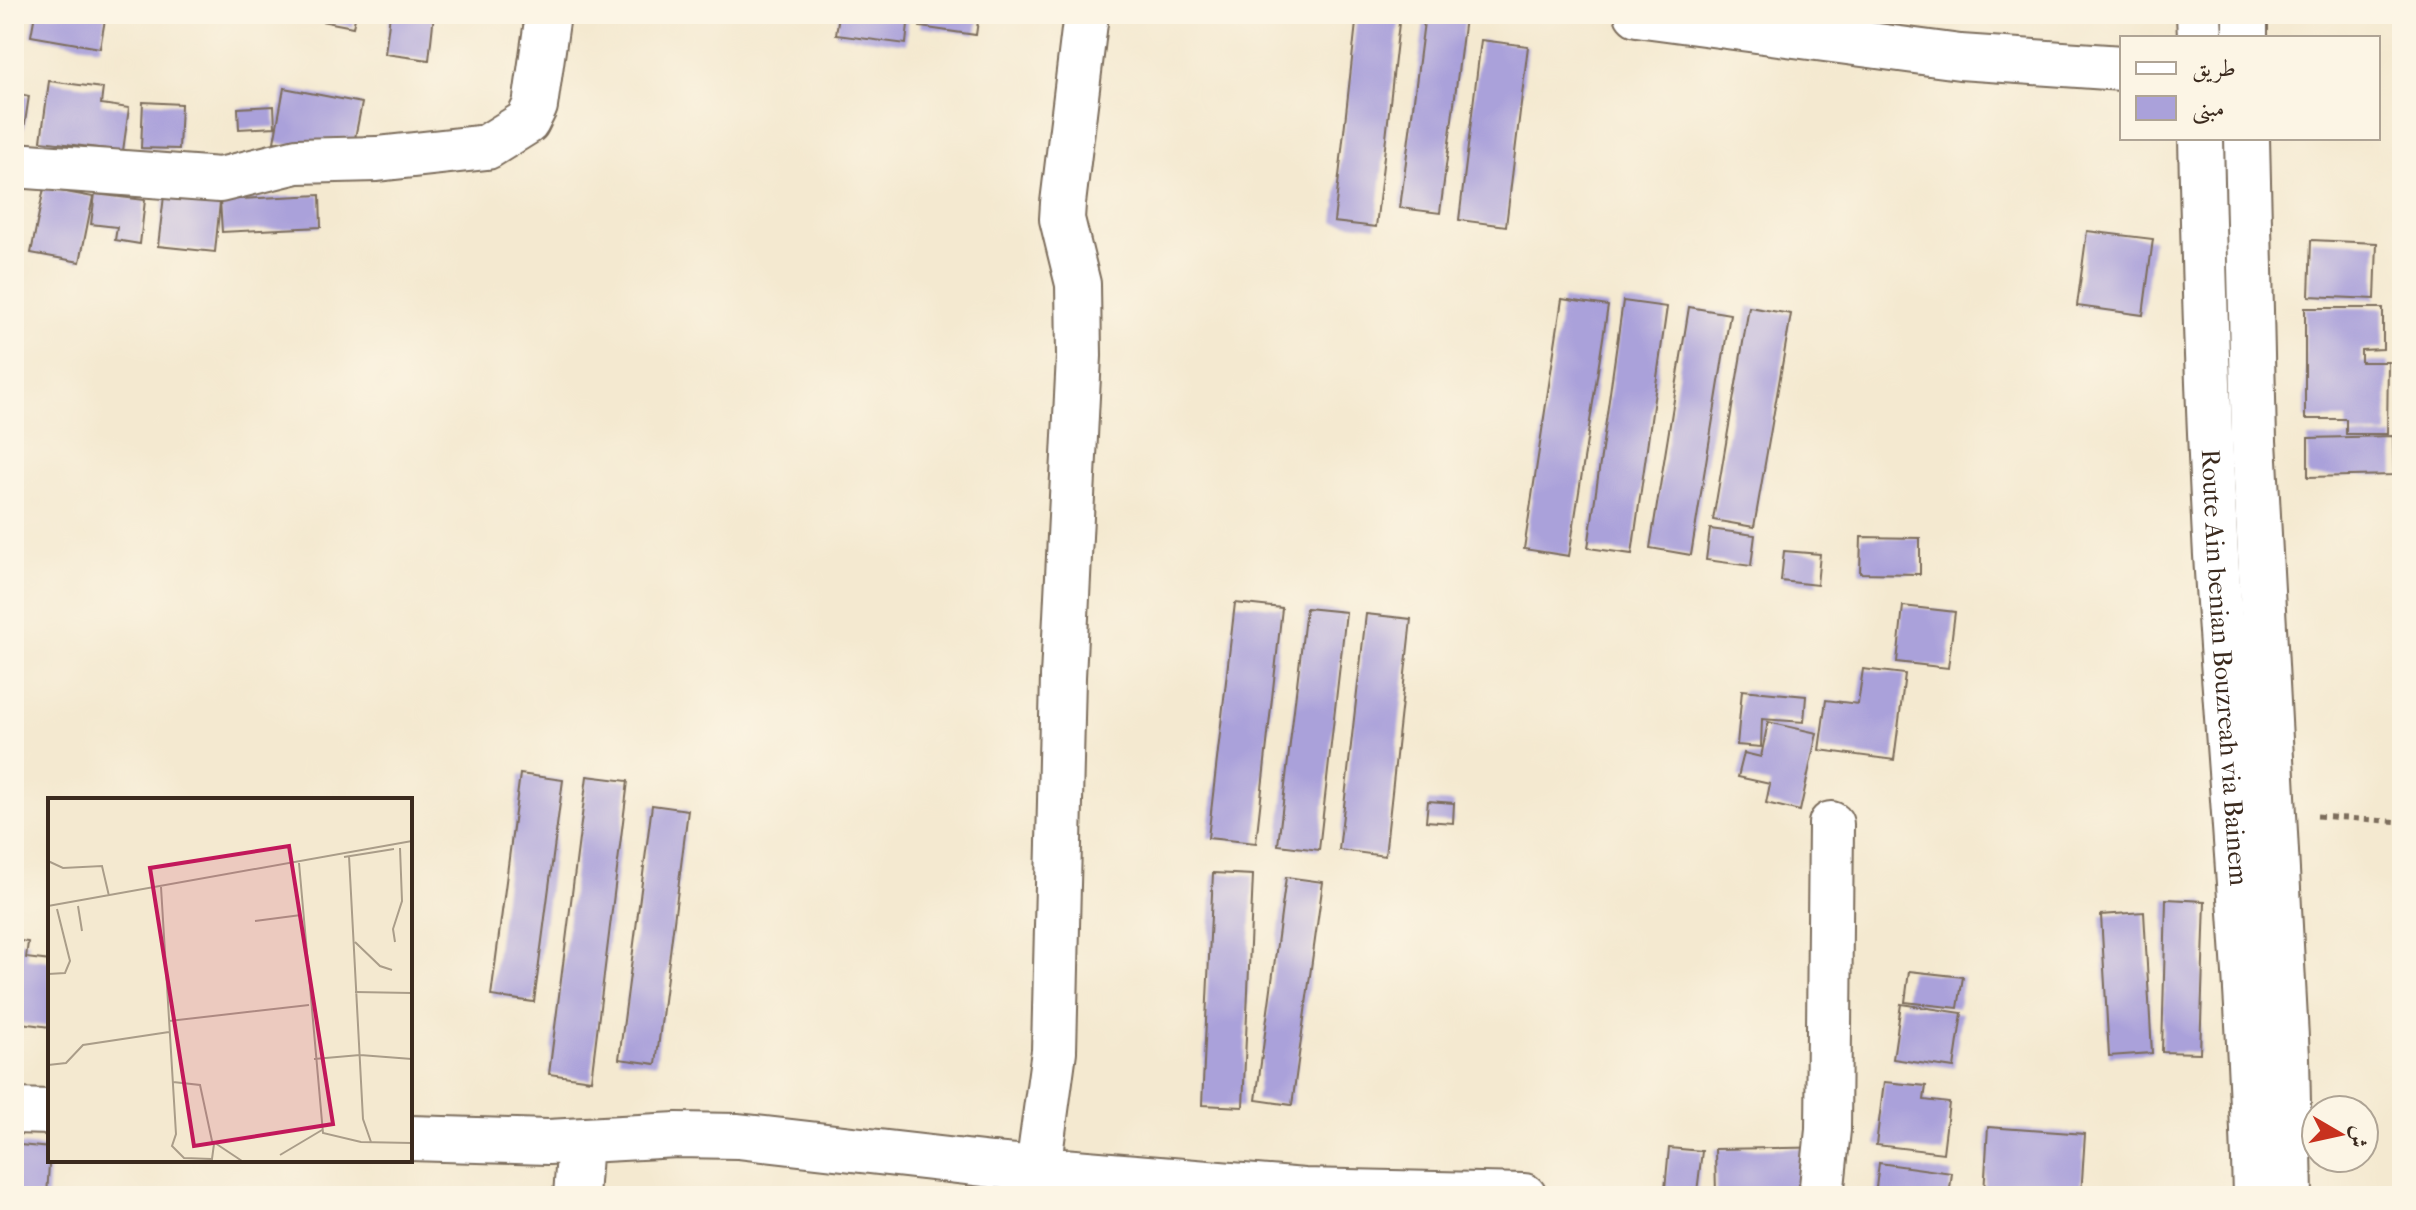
<svg xmlns="http://www.w3.org/2000/svg" width="2416" height="1210" viewBox="0 0 2416 1210" font-family="'IM FELL French Canon',Amiri,serif">
  <style>
    .building { fill: #aaa1da }
    .lines { fill: none; stroke-linecap: round; stroke-linejoin: round }
    .street-casing { stroke: #7c6d5c; stroke-width: 48 }
    .secondary-casing { stroke: #7c6d5c; stroke-width: 48 }
    .path { stroke: #7c6d5c; stroke-width: 5; stroke-dasharray: 6 6; stroke-linecap: butt }
    .street { stroke: #fff; stroke-width: 44 }
    .secondary { stroke: #fff; stroke-width: 44 }
    .labels { text-anchor: middle; dominant-baseline: central; stroke-width: 7; stroke-linejoin: round; paint-order: stroke }
    .street-label { font-size: 26px; fill: #3b2a1e; stroke: #fcf5e5 }
    .inset-road { fill: none; stroke: #aa9d89; stroke-width: 2 }
    .view { fill: #c2185b; fill-opacity: 0.15; stroke: #c2185b; stroke-width: 4 }
    .inset-edge { fill: none; stroke: #3b2a1e; stroke-width: 4 }
  </style>
  <rect width="100%" height="100%" fill="#fcf5e5"/>
  <filter id="ink" filterUnits="userSpaceOnUse"><feTurbulence type="fractalNoise" baseFrequency=".0125" numOctaves="2"/><feDisplacementMap in="SourceGraphic" scale="16" xChannelSelector="R" yChannelSelector="G"/><feConvolveMatrix kernelMatrix="1 2 1 2 8 2 1 2 1" color-interpolation-filters="sRGB"/></filter>
  <filter id="wash" filterUnits="userSpaceOnUse"><feTurbulence type="fractalNoise" baseFrequency=".006" numOctaves="4" result="noise"/><feDisplacementMap in="SourceGraphic" scale="32" xChannelSelector="R" yChannelSelector="G"/><feGaussianBlur stdDeviation="1.8" result="paint"/><feColorMatrix in="noise" values="0 0 0 0 0 0 0 0 0 0 0 0 0 0 0 0 0 1.4 0 .05"/><feComposite in="paint" operator="in"/></filter>
  <g filter="url(#wash)">
    <rect width="100%" height="100%" fill="#f4e9d0"/>
    <g id="blocks">
      <!-- building -->
      <path class="building" d="M35,14H106L100,48L31,36Z
        M322,14H356L353,27L321,21Z
        M390,14H434L429,60L385,54Z
        M839,14H909L906,44L836,35Z
        M922,14H979L976,35L920,27Z
        M1357,14H1400L1376,227L1334,222Z
        M1425,14L1465,18L1440,213L1400,208Z
        M1481,40L1528,46L1506,226L1459,220Z
        M49,81L103,88L101,104L129,108L123,151L41,141Z
        M284,88L362,103L351,158L274,142Z
        M14,93L29,96L24,129L14,127Z
        M143,102L181,104L179,149L141,148Z
        M274,106L275,127L239,129L238,108Z
        M44,188L93,197L80,262L31,253Z
        M95,194L145,200L140,244L115,240L117,227L91,224Z
        M320,195L321,227L222,232L220,200Z
        M164,196L220,202L215,252L158,246Z
        M2087,231L2153,239L2143,315L2077,306Z
        M2311,240L2377,243L2375,299L2309,296Z
        M1562,299L1608,306L1569,556L1524,549Z
        M1623,301L1667,307L1632,554L1588,548Z
        M1689,307L1730,314L1691,555L1650,548Z
        M1749,307L1791,314L1754,527L1713,520Z
        M2305,308H2383V349L2361,350V362H2388L2387,434H2346V419H2305Z
        M2393,436L2394,475L2308,477V438Z
        M1710,529L1755,535L1751,566L1706,560Z
        M1861,537L1920,538V574L1860,573Z
        M1784,551L1820,554L1817,585L1781,581Z
        M1235,603L1282,608L1256,843L1208,838Z
        M1903,606L1955,612L1948,668L1897,662Z
        M1306,608L1346,612L1319,850L1278,845Z
        M1366,614L1411,619L1385,856L1339,850Z
        M1863,669L1905,674L1894,760L1819,750L1826,700L1858,704Z
        M1742,690L1806,696L1804,722L1762,719L1761,747L1737,745Z
        M1768,722L1817,733L1800,811L1766,803L1770,784L1738,777L1744,753L1761,757Z
        M520,774L563,780L534,1002L491,996Z
        M587,776L628,781L591,1080L549,1074Z
        M1428,801L1454,803L1453,823L1426,821Z
        M652,805L688,810L656,1064L619,1059Z
        M1213,873L1253,875L1243,1107L1202,1105Z
        M1286,877L1323,882L1292,1105L1256,1100Z
        M2166,899L2205,901L2200,1053L2162,1052Z
        M2144,912L2152,1053L2109,1056L2101,915Z
        M14,940L28,942L26,958L50,961V1027L14,1022Z
        M1909,971L1963,977L1958,1008L1905,1002Z
        M1901,1004L1962,1013L1954,1068L1893,1059Z
        M1884,1082L1926,1086L1924,1100L1949,1103L1943,1153L1876,1145Z
        M1988,1127L2085,1134L2081,1196L1984,1193Z
        M20,1145L50,1148L47,1196H14Z
        M1839,1147L1840,1193L1716,1195L1715,1149Z
        M1669,1148L1702,1151L1697,1192L1665,1189Z
        M1879,1163L1952,1173L1949,1196H1875Z"/>
    </g>
  </g>
  <g filter="url(#ink)">
    <use href="#blocks" fill-opacity="0" stroke="#7c6d5c" stroke-width="2"/>
    <g class="lines">
      <defs>
        <path id="street" d="M1637,14L1960,57L2122,68
          M14,165L220,180L297,161L377,159L487,147L527,122L535,106L548,14
          M14,1111L50,1112
          M410,1138L548,1142L677,1135L738,1136L992,1165L1304,1191L1524,1196
          M1038,1169L1054,1051L1063,677L1079,356L1078,284L1062,219L1063,203L1086,14
          M576,1196L580,1141
          M1821,1196L1828,1130L1831,824"/>
        <g id="secondary">
          <path d="M2199,14L2200,38"/>
          <path d="M2245,14V38"/>
          <path id="s1" d="M2201,138C2204,277 2208,416 2216,555C2229,769 2250,982 2255,1196"/>
          <path d="M2247,138L2254,441L2287,1057L2290,1196"/>
        </g>
      </defs>
      <!-- street casing -->
      <use href="#street" class="street-casing"/>
      <!-- secondary casing -->
      <use href="#secondary" class="secondary-casing"/>
      <!-- path -->
      <path class="path" d="M2317,816L2402,822"/>
      <!-- street -->
      <use href="#street" class="street"/>
      <!-- secondary -->
      <use href="#secondary" class="secondary"/>
    </g>
  </g>
  <g class="labels">
    <!-- street labels -->
    <g class="street-label">
      <text stroke="none"><textPath href="#s1" startOffset="530">Route Ain benian Bouzreah via Bainem</textPath></text>
    </g>
  </g>
  <!-- overview -->
  <g transform="translate(48 798)">
    <rect width="364" height="364" fill="#f4e9d0"/>
    <path class="inset-road" d="M301,58L315,321L323,344M296,59L346,51M0,63L15,70L54,68L61,98M251,65L275,335L313,344L364,345M113,89L128,336L124,348L136,360L164,361L166,346M0,108L364,43M30,108L34,133M207,123L253,117M307,144L332,168L344,172M347,144L345,131L354,103L352,50M0,176L17,175L22,163L9,111M307,194L364,195M121,223L261,207M266,261L312,257L364,261M0,267L18,265L35,247L121,234M125,284L152,287L164,343L194,363M232,357L274,332"/>
    <path class="view" d="M241,48L285,326L146,348L102,70Z"/>
    <rect width="364" height="364" class="inset-edge"/>
  </g>
  <!-- margin -->
  <rect width="2416" height="1210" fill="none" stroke="#fcf5e5" stroke-width="48"/>
  <!-- legend -->
  <rect x="2120" y="36" width="260" height="104" fill="#fcf5e5" stroke="#afa495" stroke-width="2"/>
  <rect x="2136" y="62" width="40" height="12" fill="#ffffff" stroke="#afa495" stroke-width="2"/>
  <text x="2192" y="76" font-size="24" fill="#3b2a1e">طريق</text>
  <rect x="2136" y="96" width="40" height="24" fill="#aaa1da" stroke="#afa495" stroke-width="2"/>
  <text x="2192" y="116" font-size="24" fill="#3b2a1e">مبنى</text>
  <!-- north arrow -->
  <g transform="translate(2340 1134) rotate(99)"><circle r="38" fill="#fcf5e5" stroke="#afa495" stroke-width="2"/>
  <path d="M0-6L14 30L0 20L-14 30Z" fill="#c8321e"/>
  <text y="-12" font-size="22" font-weight="bold" text-anchor="middle" fill="#3b2a1e">ش</text>
  </g>
</svg>
